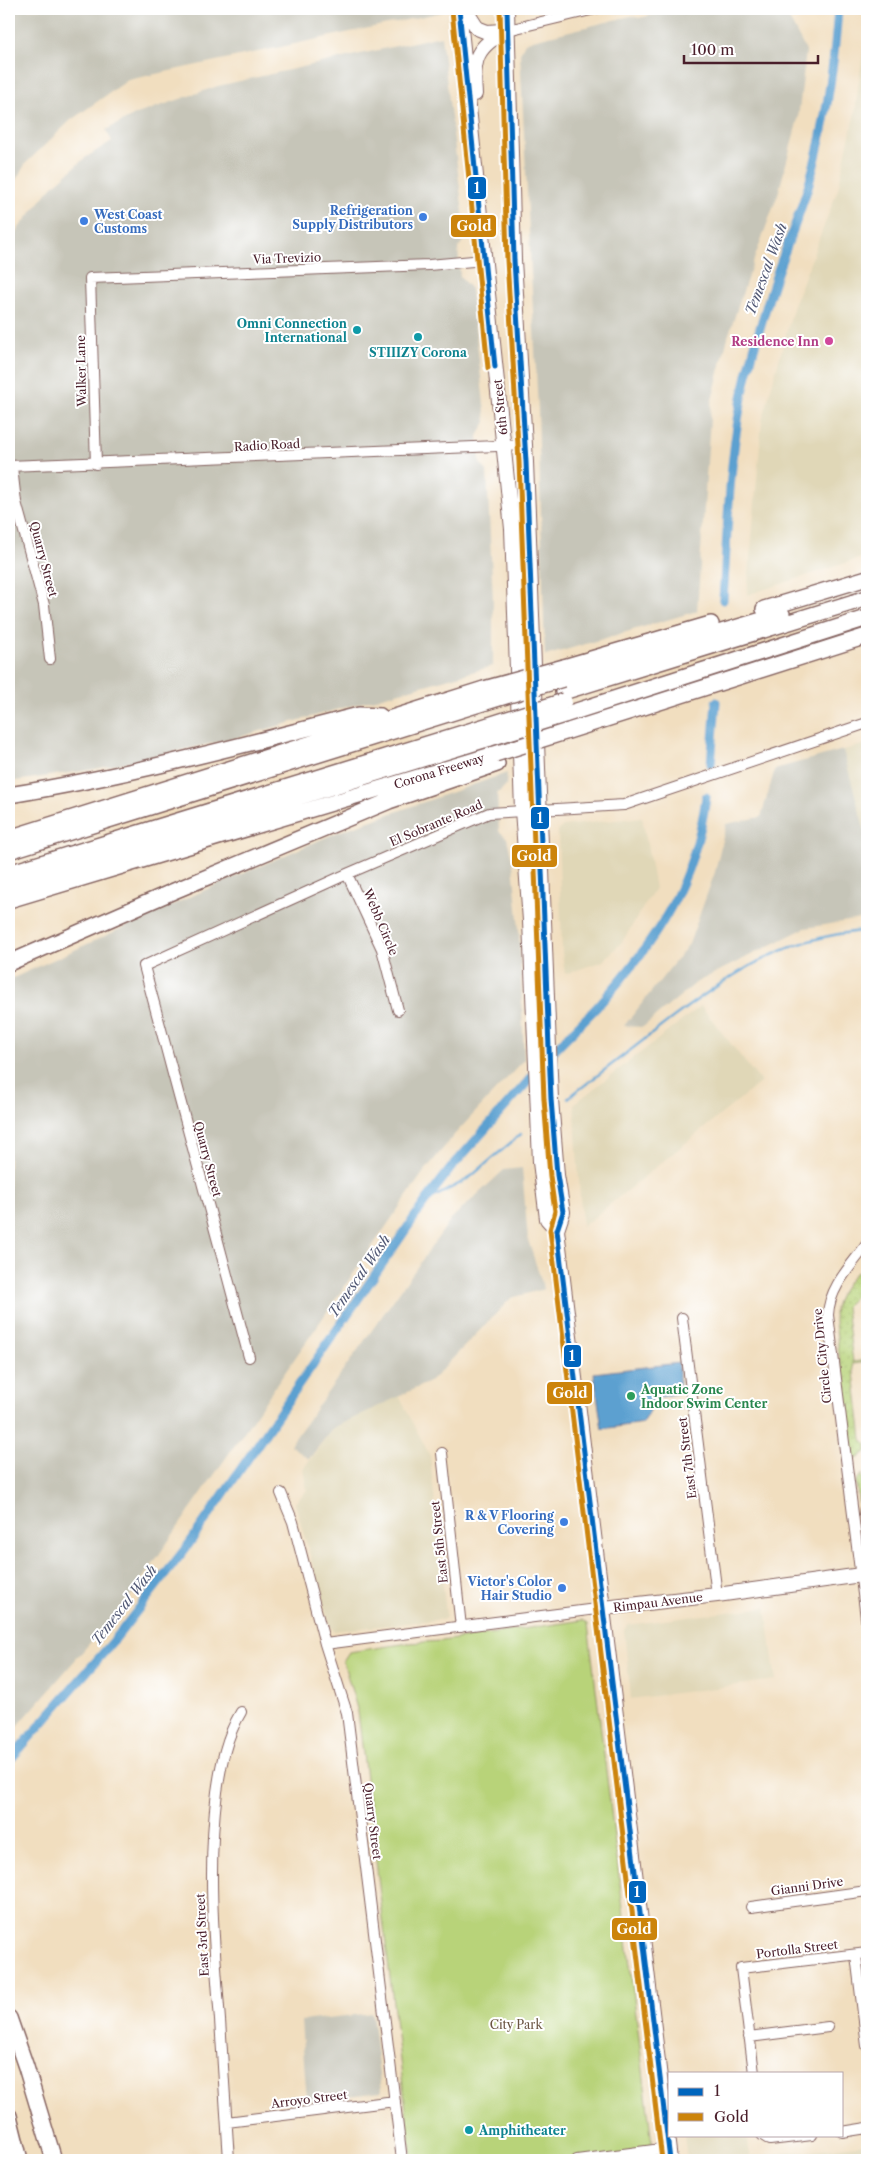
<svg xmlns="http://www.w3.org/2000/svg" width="876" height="2169" viewBox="0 0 876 2169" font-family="'Libre Caslon Text',serif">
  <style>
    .built { fill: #e0d7b7 }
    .industrial { fill: #c6c5b8 }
    .grass { fill: url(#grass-dots); stroke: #817952 }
    .park { fill: #b8d379; stroke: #817952 }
    .water { fill: #5ba0d0; stroke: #52607e }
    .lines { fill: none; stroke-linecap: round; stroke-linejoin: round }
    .stream { stroke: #5ba0d0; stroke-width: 2.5 }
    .canal { stroke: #5ba0d0; stroke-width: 9 }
    .minor-casing { stroke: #84625f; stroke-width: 12 }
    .major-casing { stroke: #84625f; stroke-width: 16 }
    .highway-casing { stroke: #84625f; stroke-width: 18 }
    .minor { stroke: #fff; stroke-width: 10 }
    .major { stroke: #fff; stroke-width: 14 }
    .highway { stroke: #fff; stroke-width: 15 }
    .highway-bridge-casing { stroke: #84625f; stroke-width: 18; stroke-linecap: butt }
    .highway-bridge { stroke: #fff; stroke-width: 15 }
    .bus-1-casing { stroke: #fff; stroke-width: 9 }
    .bus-2-casing { stroke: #fff; stroke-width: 9 }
    .bus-1 { stroke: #0065bd; stroke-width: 5 }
    .bus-2 { stroke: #cc840b; stroke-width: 5 }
    .shop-dot { fill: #3f7fe0; stroke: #fff; stroke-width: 2 }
    .culture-dot { fill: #0f9aa8; stroke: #fff; stroke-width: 2 }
    .hotel-dot { fill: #d1479c; stroke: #fff; stroke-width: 2 }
    .leisure-dot { fill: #2e9e5b; stroke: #fff; stroke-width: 2 }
    .labels { text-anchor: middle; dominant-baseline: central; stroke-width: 4; stroke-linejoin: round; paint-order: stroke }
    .shop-label { font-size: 12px; font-weight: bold; fill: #366cbe; stroke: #fff; text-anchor: end }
    .street-label { font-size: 12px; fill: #4a1f2b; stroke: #fff }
    .culture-label { font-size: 12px; font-weight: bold; fill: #0d838f; stroke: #fff; text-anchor: end }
    .hotel-label { font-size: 12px; font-weight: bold; fill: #b23c85; stroke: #fff; text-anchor: end }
    .leisure-label { font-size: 12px; font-weight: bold; fill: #27864d; stroke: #fff; text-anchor: start }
    .park-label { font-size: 12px; fill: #6b5542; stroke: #fff }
    .water-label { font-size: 14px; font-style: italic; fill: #525975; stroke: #fff }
    .line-badge { stroke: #fff; stroke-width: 2 }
    .badge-label { font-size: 14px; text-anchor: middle; font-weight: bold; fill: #fff }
  </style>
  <defs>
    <pattern id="grass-dots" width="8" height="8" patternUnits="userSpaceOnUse" patternTransform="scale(1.25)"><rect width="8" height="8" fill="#b8d379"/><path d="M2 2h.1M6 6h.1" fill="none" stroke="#a0b569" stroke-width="1.8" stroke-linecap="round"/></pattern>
  </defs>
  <rect width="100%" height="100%" fill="#fff"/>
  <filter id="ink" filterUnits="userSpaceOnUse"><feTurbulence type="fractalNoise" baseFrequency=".02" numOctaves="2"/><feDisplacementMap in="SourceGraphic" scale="10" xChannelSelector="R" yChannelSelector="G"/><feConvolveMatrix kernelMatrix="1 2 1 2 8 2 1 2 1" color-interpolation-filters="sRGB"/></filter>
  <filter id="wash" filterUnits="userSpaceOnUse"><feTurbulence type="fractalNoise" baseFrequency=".0096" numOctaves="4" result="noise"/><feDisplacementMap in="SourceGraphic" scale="20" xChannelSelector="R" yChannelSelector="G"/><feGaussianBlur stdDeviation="1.12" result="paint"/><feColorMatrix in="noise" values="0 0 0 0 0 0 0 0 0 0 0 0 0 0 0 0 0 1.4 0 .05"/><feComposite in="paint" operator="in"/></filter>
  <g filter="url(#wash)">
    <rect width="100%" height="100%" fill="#f1debf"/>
    <!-- built -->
    <path class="built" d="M867,22V556L747,595L762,421L794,305L838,189L855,112Z
      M867,744V839L843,750Z
      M642,817L655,888L622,942L603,961L565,974L562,953L558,831L563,826Z
      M701,1006L761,1082L582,1227L574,1104Z
      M399,1396L430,1456L446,1615L444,1619L334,1631L330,1626L295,1503L307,1490L303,1469L333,1428Z
      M766,1607L776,1680L631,1699L624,1630L627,1625Z
      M684,2135H747L750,2157L867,2144V2160H687Z"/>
    <!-- industrial -->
    <path class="industrial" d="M9,9H443V12L128,80L71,120L26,163L9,192Z
      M680,9H784L806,51L798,119L778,194L748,276L728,337L711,404L697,611L545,656L538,410L520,53L525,43L533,40L631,16L639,18Z
      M441,36L466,237L458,248L460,277L471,289L486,422L478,436L480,463L487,471L493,600V666L232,739L95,769L9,782V245L18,229L52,187L85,158L112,141L106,130L137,114L218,86Z
      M843,750L867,839V918L805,928L697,982L643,1027L624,1026L689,944L715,872L726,824L761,817L775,769Z
      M507,773L506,785L497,794L499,831L507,838L513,864L519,930L524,1060L455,1134L423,1173L129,1598L9,1736V980L205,890L338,832Z
      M522,1168L528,1240L544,1289L511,1298L431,1381L333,1428L309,1459L290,1445L452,1218L504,1170Z
      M372,2013L381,2092L307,2101L301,2021Z"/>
    <!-- grass -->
    <path class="grass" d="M856,1272L859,1274L857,1277L864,1283L846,1307L853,1362L867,1360V1362L853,1364L862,1439L867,1445V1451L857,1459L852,1456L834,1314C836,1296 846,1285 856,1272Z
      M862,1474L867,1533L866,1530H862L856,1481Z"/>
    <!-- park -->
    <path class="park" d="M583,1620L588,1624L654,2160H412L358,1712L343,1661L349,1652L409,1643L442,1641Z"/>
    <!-- water -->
    <path class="water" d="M679,1363V1393L652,1399L651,1409L643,1423L602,1429L594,1373Z"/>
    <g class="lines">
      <!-- stream -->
      <path class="stream" d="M568,1098C598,1075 628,1052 658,1029C721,980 785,935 867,931
        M425,1202L468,1179L521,1134"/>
      <!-- canal -->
      <path class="canal" d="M723,600C728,525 729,448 747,375C756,341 766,306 777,273C788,242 801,212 810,180C826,124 834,67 838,9
        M711,764L716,702
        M549,1056C564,1039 581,1024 597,1007C655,943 695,884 706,797
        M9,1761L112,1643L189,1544L425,1202L451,1168L538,1070"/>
    </g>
  </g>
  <g filter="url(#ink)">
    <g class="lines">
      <defs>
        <path id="minor" d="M508,30L595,9
          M96,464L90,278L429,265L484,260
          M9,466L525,445
          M12,467L16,502L44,605L50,659
          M347,874L382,949L398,1010
          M867,1244C852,1265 829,1287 828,1315L867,1626
          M682,1318L717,1595
          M249,1357L144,966L347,874L489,813L624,805L867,723
          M442,1453L461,1627
          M281,1493L293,1522L325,1644L347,1713L402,2160
          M325,1644L604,1608
          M751,1907L867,1891
          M856,1955L867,2046
          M749,2037L828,2027
          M754,2073L741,1968L867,1953
          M227,2122L395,2101
          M842,2132L867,2128
          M762,2135L770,2140L812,2135
          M229,2160C226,2113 223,2067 220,2020C214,1944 207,1868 217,1792C221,1764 226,1737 241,1712
          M577,2160L669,2148"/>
        <path id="major" d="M459,9L512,529L522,810L530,921L540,1162L547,1219L557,1230
          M465,9L477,28L487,32L502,31
          M507,9L514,260L526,462L551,1099L557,1175L563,1212L557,1230L670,2160
          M475,94C472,59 476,46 508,30
          M604,1608L717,1595L861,1575L867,1567"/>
        <path id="highway" d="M764,609L867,578
          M564,667L711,624
          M563,679L782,614
          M563,692L867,598
          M564,715L867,618
          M565,732L867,636
          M9,795C127,776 243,745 359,715L380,716
          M9,838L484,689
          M9,851L486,702
          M9,873L489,725
          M9,887L490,738
          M9,900L495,754
          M9,963L174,891L389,801L497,764
          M9,2018L26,2067L54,2160
          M9,2116L20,2160"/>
      </defs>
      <!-- minor casing -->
      <use href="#minor" class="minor-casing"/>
      <!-- major casing -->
      <use href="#major" class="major-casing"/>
      <!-- highway casing -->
      <use href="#highway" class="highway-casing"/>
      <!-- minor -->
      <use href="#minor" class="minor"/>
      <!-- major -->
      <use href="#major" class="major"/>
      <!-- highway -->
      <use href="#highway" class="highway"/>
      <defs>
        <path id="highway-bridge" d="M484,689L564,667
          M486,702L563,679
          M489,725L564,701
          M490,738L564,715
          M495,754L565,732"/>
      </defs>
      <!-- highway-bridge casing -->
      <use href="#highway-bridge" class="highway-bridge-casing"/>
      <!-- highway-bridge -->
      <use href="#highway-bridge" class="highway-bridge"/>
      <defs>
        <path id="bus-1" d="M459,9L495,367
          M507,9L514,260L526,462L551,1099L557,1175L563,1212L557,1230L670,2160"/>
        <path id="bus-2" d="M500,9L507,260L519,462L544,1099L550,1176L555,1211L550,1230L662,2160
          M452,10L488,368"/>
      </defs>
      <!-- bus-1 casing -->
      <use href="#bus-1" class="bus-1-casing"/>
      <!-- bus-2 casing -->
      <use href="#bus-2" class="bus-2-casing"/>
      <!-- bus-1 -->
      <use href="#bus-1" class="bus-1"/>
      <!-- bus-2 -->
      <use href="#bus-2" class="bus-2"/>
    </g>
  </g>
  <!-- markers -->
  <g class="shop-dot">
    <circle cx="423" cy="217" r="5"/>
    <circle cx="84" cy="221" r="5"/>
    <circle cx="564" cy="1522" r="5"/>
    <circle cx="562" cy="1588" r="5"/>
  </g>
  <g class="culture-dot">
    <circle cx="357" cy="330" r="5"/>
    <circle cx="418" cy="337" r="5"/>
    <circle cx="469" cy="2130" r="5"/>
  </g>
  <circle class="hotel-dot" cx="829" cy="341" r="5"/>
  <circle class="leisure-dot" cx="631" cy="1396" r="5"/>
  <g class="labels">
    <!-- shop labels -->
    <g class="shop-label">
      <text x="413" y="210">Refrigeration<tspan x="413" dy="14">Supply Distributors</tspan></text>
      <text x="94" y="214" text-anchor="start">West Coast<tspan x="94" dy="14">Customs</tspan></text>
      <text x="554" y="1515">R &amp; V Flooring<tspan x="554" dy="14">Covering</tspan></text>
      <text x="552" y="1581">Victor's Color<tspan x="552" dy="14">Hair Studio</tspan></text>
    </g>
    <!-- street labels -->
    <g class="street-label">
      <text transform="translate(287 258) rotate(-2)">Via Trevizio</text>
      <text transform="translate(81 371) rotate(-91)">Walker Lane</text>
      <text transform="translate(500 407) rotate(-96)">6th Street</text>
      <text transform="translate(267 445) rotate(-3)">Radio Road</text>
      <text transform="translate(44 559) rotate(75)">Quarry Street</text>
      <text transform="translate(439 771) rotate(-17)">Corona Freeway</text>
      <text transform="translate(436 823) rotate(-23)">El Sobrante Road</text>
      <text transform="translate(381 922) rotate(67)">Webb Circle</text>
      <text transform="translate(208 1159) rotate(75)">Quarry Street</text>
      <text transform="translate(822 1356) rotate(-96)">Circle City Drive</text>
      <text transform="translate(687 1458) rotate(-97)">East 7th Street</text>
      <text transform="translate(439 1542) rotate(-96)">East 5th Street</text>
      <text transform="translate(658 1602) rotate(-7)">Rimpau Avenue</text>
      <text transform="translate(373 1821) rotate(83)">Quarry Street</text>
      <text transform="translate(807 1886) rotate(-8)">Gianni Drive</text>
      <text transform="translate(202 1935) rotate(-93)">East 3rd Street</text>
      <text transform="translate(797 1949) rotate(-7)">Portolla Street</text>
      <text transform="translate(309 2099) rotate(-7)">Arroyo Street</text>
    </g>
    <!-- culture labels -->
    <g class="culture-label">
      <text x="347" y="323">Omni Connection<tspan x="347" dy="14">International</tspan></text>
      <text x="418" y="352" text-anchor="middle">STIIIZY Corona</text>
      <text x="479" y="2130" text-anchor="start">Amphitheater</text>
    </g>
    <!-- hotel labels -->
    <g class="hotel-label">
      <text x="819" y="341">Residence Inn</text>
    </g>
    <!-- leisure labels -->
    <g class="leisure-label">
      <text x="641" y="1389">Aquatic Zone<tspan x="641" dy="14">Indoor Swim Center</tspan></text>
    </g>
    <!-- park labels -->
    <g class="park-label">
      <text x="516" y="2024">City Park</text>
    </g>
    <!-- water labels -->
    <g class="water-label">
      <text transform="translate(766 269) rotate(-70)">Temescal Wash</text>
      <text transform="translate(359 1276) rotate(-55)">Temescal Wash</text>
      <text transform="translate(124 1605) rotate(-52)">Temescal Wash</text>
    </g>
  </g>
  <g class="line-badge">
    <rect x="467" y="176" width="20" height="24" rx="5" fill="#0065bd"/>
    <rect x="450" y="214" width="47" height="24" rx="5" fill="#cc840b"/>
    <rect x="530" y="806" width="20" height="24" rx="5" fill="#0065bd"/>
    <rect x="511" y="844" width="47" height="24" rx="5" fill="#cc840b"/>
    <rect x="563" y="1344" width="19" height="24" rx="5" fill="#0065bd"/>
    <rect x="546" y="1381" width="47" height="24" rx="5" fill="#cc840b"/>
    <rect x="628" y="1880" width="19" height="24" rx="5" fill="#0065bd"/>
    <rect x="611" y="1917" width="47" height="24" rx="5" fill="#cc840b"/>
  </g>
  <g class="badge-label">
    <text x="477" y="193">1</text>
    <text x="474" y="231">Gold</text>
    <text x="540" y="823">1</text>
    <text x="534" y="861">Gold</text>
    <text x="572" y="1361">1</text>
    <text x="570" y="1398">Gold</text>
    <text x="637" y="1897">1</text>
    <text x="634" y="1934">Gold</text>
  </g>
  <!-- margin -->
  <rect width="876" height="2169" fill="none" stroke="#fff" stroke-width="30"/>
  <!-- legend -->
  <rect x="668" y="2072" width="175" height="65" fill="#ffffff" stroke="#b7a5aa"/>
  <rect x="678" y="2088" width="25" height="8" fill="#0065bd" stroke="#b7a5aa"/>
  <text x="714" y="2096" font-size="15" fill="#4a1f2b">1</text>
  <rect x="678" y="2113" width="25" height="8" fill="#cc840b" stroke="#b7a5aa"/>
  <text x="714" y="2122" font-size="15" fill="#4a1f2b">Gold</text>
  <!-- scale -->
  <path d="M684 55v8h134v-8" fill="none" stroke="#4a1f2b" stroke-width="2.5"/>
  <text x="691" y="55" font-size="15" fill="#4a1f2b" stroke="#ffffff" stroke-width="4" paint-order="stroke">100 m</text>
</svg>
